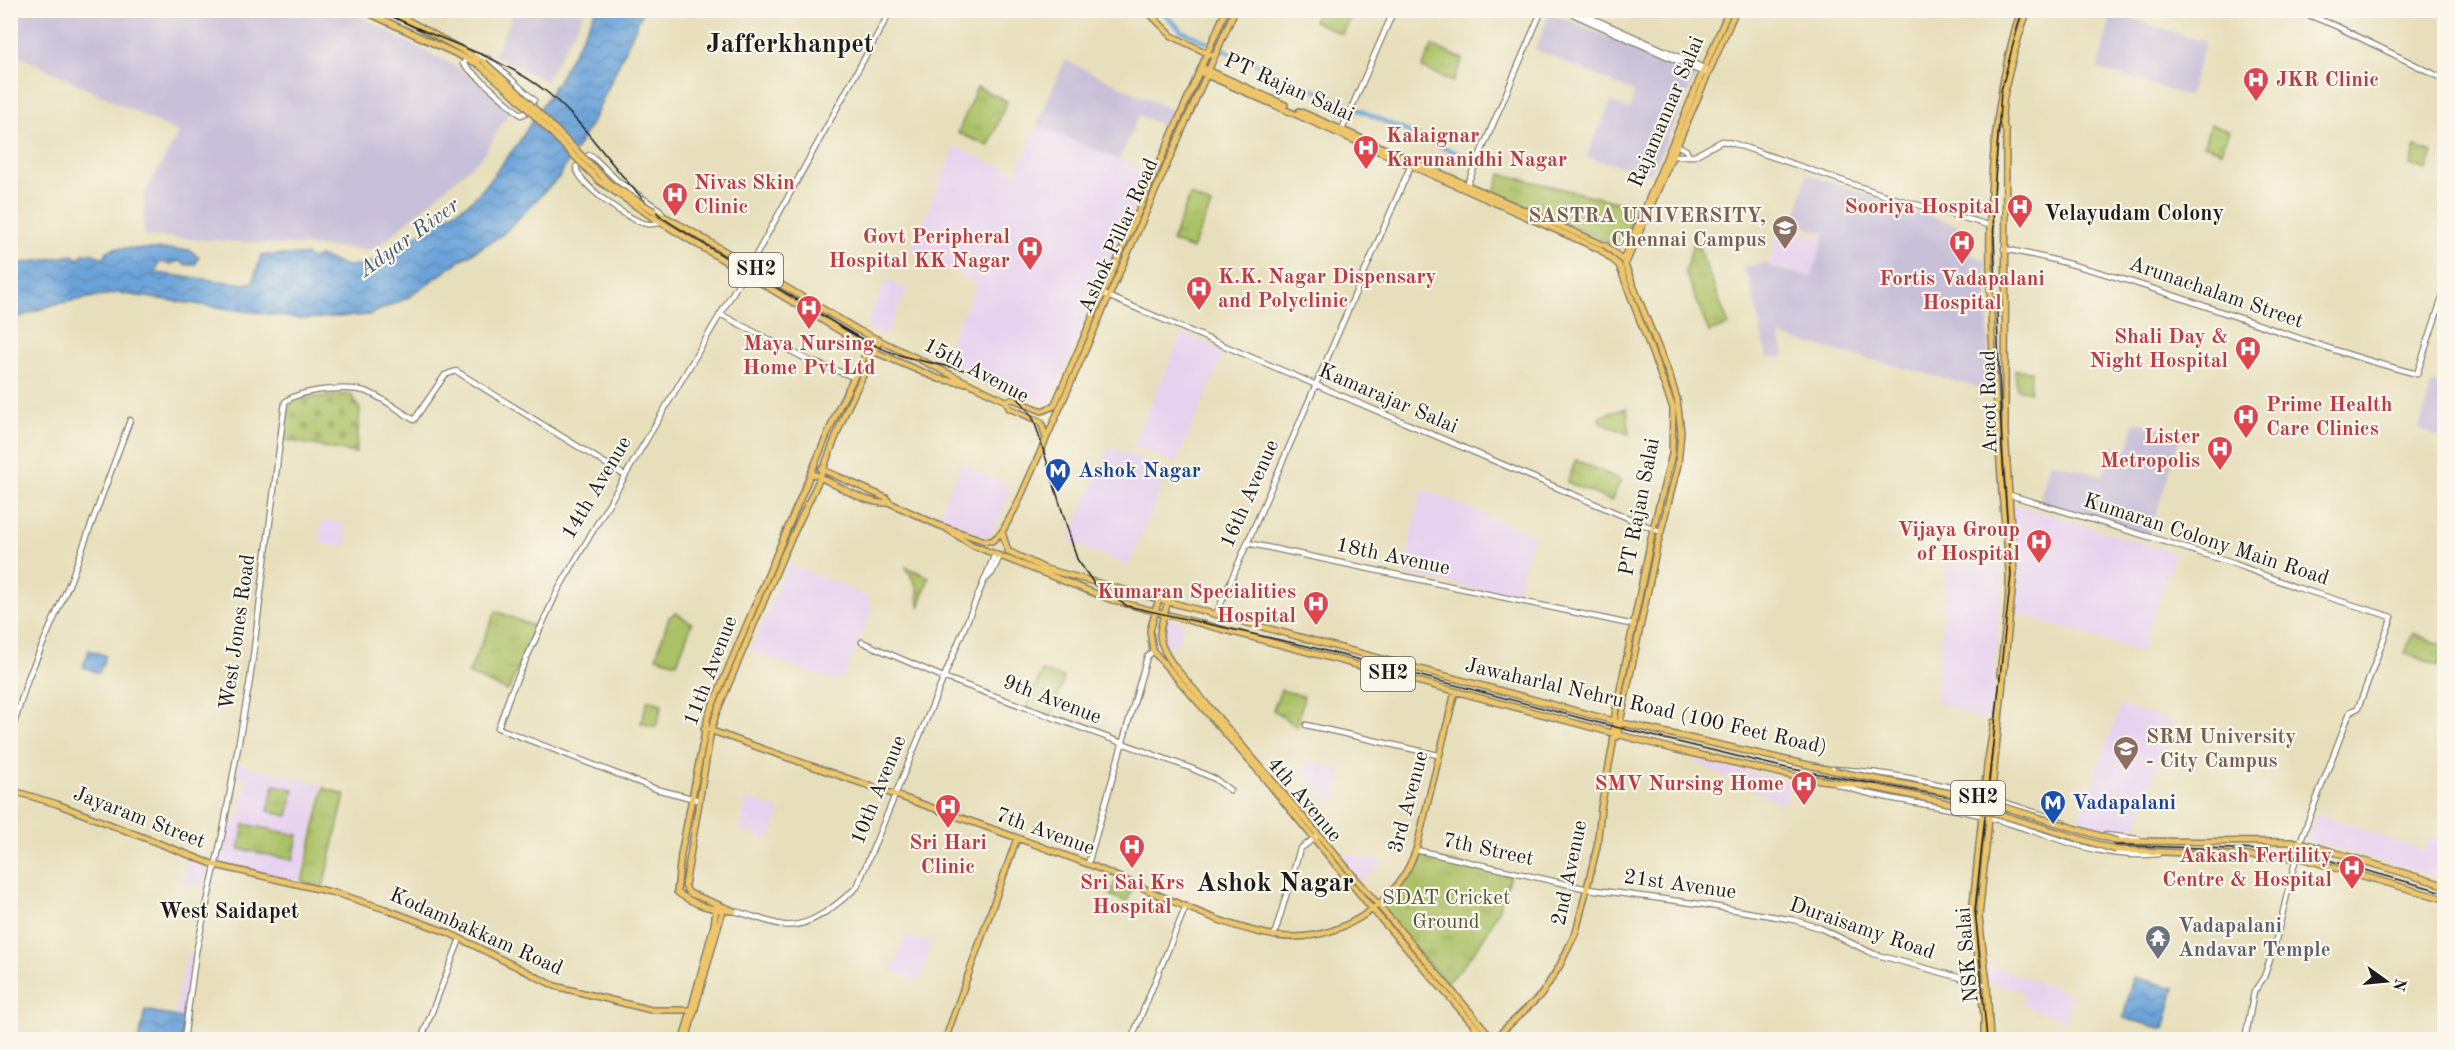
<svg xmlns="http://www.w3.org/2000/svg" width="2455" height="1050" viewBox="0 0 2455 1050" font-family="'Old Standard TT',serif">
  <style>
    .built { fill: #e7d2ef }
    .industrial { fill: #c8bfd8 }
    .grass { fill: url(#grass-tufts); stroke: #646e40; stroke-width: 1.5 }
    .cemetery { fill: url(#cemetery-stones); stroke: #646e40; stroke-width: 1.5 }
    .garden { fill: url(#garden-dots); stroke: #646e40; stroke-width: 1.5 }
    .pitch { fill: #abc165; stroke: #646e40; stroke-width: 1.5 }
    .water { fill: url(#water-waves); stroke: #43607a; stroke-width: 1.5 }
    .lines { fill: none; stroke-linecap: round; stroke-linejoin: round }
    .canal { stroke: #6aa3d9; stroke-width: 4.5 }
    .minor-casing { stroke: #827e6c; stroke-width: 7 }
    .major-casing { stroke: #827e6c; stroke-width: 8 }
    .minor { stroke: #fff; stroke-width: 4.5 }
    .major { stroke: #eec569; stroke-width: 5 }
    .rail { stroke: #1c1c1c; stroke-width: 1.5 }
    .major-bridge-casing { stroke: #827e6c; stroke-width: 8; stroke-linecap: butt }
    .major-bridge { stroke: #eec569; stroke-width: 5 }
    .labels { text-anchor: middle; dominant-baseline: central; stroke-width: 4.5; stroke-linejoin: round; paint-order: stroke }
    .shield { fill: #fbf7ec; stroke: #5f5e5a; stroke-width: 1.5 }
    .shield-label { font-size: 20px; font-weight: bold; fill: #1c1c1c }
    .health-label { font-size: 21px; font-weight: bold; fill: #be3a42; stroke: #fbf7ec; text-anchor: end }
    .street-label { font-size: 21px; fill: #1c1c1c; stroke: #fbf7ec }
    .education-label { font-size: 21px; font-weight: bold; fill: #785e54; stroke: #fbf7ec; text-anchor: end }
    .transit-label { font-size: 21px; font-weight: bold; fill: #164399; stroke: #fbf7ec; text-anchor: start }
    .park-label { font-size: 21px; fill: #4e5636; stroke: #fbf7ec }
    .worship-label { font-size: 21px; font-weight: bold; fill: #5b616d; stroke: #fbf7ec; text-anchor: start }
    .neighbourhood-label { font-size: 22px; font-weight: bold; fill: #1c1c1c; stroke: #fbf7ec }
    .water-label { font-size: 22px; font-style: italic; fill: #3f5971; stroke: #fbf7ec }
    .district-label { font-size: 27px; font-weight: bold; fill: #1c1c1c; stroke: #fbf7ec }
  </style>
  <defs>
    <pattern id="grass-tufts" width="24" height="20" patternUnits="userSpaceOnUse" patternTransform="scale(1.5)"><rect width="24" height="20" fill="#abc165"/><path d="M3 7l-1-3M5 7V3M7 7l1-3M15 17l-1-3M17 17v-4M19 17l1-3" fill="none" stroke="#93a557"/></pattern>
    <pattern id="cemetery-stones" width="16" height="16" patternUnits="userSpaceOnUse" patternTransform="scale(1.5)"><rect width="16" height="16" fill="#abc165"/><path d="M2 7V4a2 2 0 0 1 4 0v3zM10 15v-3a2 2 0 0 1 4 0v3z" fill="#93a557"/></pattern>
    <pattern id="garden-dots" width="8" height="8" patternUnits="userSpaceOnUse" patternTransform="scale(1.5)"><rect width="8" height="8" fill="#abc165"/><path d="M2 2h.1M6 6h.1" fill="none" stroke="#93a557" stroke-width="1.8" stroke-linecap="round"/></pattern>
    <pattern id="water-waves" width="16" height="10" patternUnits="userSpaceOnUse" patternTransform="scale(1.5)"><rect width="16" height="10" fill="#6aa3d9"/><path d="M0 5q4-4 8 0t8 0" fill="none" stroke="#5684af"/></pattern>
  </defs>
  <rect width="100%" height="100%" fill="#fbf7ec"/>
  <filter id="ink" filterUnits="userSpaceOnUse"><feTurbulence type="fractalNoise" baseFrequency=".0167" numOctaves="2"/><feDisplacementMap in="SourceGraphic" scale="12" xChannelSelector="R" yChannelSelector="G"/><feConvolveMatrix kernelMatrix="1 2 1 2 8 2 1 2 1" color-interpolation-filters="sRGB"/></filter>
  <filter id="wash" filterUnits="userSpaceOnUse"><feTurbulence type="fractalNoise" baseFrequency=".008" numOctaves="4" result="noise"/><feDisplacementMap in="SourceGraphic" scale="24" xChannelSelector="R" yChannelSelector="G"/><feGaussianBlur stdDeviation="1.35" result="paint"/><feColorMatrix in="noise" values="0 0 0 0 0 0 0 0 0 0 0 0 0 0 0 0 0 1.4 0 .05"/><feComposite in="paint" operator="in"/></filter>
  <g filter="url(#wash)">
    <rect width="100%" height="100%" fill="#e7dfbb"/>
    <!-- built -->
    <path class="built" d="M1037,125L1150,173L1049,405L942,359L977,284L910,250L955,147L1016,173Z
      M1778,228L1823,237L1812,276L1772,267L1769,262Z
      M887,280L907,289L885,336L865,327Z
      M1182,333L1225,351L1176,464L1133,445Z
      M1109,446L1169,471L1128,566L1069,541Z
      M961,463L1012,487L992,534L986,537L937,518Z
      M1422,489L1533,534L1516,598L1402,573Z
      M2010,503L2175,553L2141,652L2014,612L2017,568Z
      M323,521L344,523L342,535L348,536L347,546L319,543Z
      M1947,561L2001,565L2003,578L1991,714L1985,721L1936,702Z
      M788,563L867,596L872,610L845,676L833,681L750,651Z
      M1167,618L1184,622L1179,641L1166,649L1161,640Z
      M2121,706L2173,721L2134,835L2113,832L2077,822Z
      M1699,760L1790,781L1785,805L1698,764Z
      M1311,761L1343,769L1335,803L1333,804L1301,770Z
      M238,763L322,785L300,882L218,863L227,820L237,821L247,778L236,775Z
      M749,799L781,810L769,840L740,830L746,800Z
      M2317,814L2425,851L2431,835L2444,840L2442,853L2444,854V879L2306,840Z
      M1339,853L1384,862L1361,882L1337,856Z
      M186,859L211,866L207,887L182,882Z
      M907,935L932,944L920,981L891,970Z
      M187,953L194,954L185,1016H174Z
      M1983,963L2073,994L2065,1021L2023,1005L2025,993L1985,980Z"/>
    <!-- industrial -->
    <path class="industrial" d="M11,10L350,11L467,73L510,110L483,156L375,250L144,236V194L179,133L11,52Z
      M515,11H585L546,81L494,55Z
      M1550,12L1696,75L1651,174L1586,157L1611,102L1630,109L1634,92L1535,49Z
      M2112,12L2205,42L2189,96L2098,69Z
      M1065,60L1176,112L1169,129L1139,115L1119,160L1037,125Z
      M1806,174L1968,229L1967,253L1986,260L1989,390L1780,336L1784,357L1767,358L1750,281L1742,266L1768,263L1771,268L1812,277L1825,233L1795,224Z
      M2432,383L2444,386V439L2419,429Z
      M2135,421L2181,435L2149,536L2039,502L2050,462L2103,476L2113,445L2127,449Z"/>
    <!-- grass -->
    <path class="grass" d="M1318,10L1344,11L1352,14L1342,34L1313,21Z
      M1432,46L1463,59L1453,82L1422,68Z
      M977,87L1007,101L989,146L958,133Z
      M2210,124L2229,130L2222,151L2204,145Z
      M1501,174L1638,207L1620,247L1493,193Z
      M1190,195L1211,205L1192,249L1172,241Z
      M1695,238L1729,325L1709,332L1685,272Z
      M2015,370L2031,371L2030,392L2017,389Z
      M1627,408L1630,435L1599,421L1600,416Z
      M1576,460L1621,480L1611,501L1567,482Z
      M906,567L929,577L919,608L918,589Z
      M496,611L535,627L508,691L468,674Z
      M2413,633L2444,646L2439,666L2405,653Z
      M1042,671L1064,678L1052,717L1026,707Z
      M1281,690L1304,696L1297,727L1273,710Z
      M648,700L662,704L656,727L641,723Z
      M274,785L294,789L288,816L268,811Z
      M324,788L345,795L323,888L302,882Z
      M244,824L298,835L293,860L239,849Z
      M1420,855L1510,876C1496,922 1481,950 1446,983L1379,909L1408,877Z
      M1115,882L1132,889L1127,902L1110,895Z"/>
    <!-- cemetery -->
    <path class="cemetery" d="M351,394L360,410L356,453L280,439L291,404L297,399Z"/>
    <!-- garden -->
    <path class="garden" d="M2416,147L2433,153L2427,170L2410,165Z"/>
    <!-- pitch -->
    <path class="pitch" d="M676,613L692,623L677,663L656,657L669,617Z"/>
    <!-- water -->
    <path class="water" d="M596,11H643L593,121L559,177L502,235L464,258L409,297L369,315L302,319L117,293L55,304L11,320V265L73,255L78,259L83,254L90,253L104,258L107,251L115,248L190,250L199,258L195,265H187L179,261L171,264L160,262L155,273L244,284L253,282L261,255H306L312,259L319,256L347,266L360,265L377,260L408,244L417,235L469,203L484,188L519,142L559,79Z
      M89,650L106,656L99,673L83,667Z
      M2133,977L2175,988L2164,1029L2123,1018Z
      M145,1010L186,1019L181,1039L139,1040Z"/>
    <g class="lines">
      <!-- canal -->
      <path class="canal" d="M1160,10L1182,31L1467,158"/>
    </g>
  </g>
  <g filter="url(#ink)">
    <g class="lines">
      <defs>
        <path id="minor" d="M1564,10L1704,73
          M1574,10L1706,69
          M2296,10L2336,26L2444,79
          M467,59L463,64L521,115L529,111L534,100L489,59L475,55
          M1341,132L1394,10
          M1675,144L1686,150L1688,155
          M1673,156H1694L1722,141L1732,143L1890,197L1992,226
          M1466,187L1542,10
          M661,223C657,223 651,225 647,224C629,221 579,185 576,167L589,155L593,157L619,182L660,210L664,217
          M2004,249C2146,276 2277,338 2417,374L2444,292
          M750,266L891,10
          M1103,294L1661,532
          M720,314L810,361L854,377
          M2010,495L2166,542L2235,564L2295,587L2392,617L2358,708L2350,712L2300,842
          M1247,543L1634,625
          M986,579L992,573L1000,556
          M1216,615L1411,165
          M862,642L943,677L1193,769L1215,779L1230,790
          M1306,725L1438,755
          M10,737L28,678L70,582L130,420
          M1832,769C1910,772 1990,796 2063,822
          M1836,784C1881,800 1934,804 1980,815C2039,829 2095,861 2158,854
          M699,800L656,789L498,728L511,692L558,590L744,274
          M2105,835L2138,839
          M1416,850L1588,889L1700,904L1794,920L1820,928L1874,954L1983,984
          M1088,864L1147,657L1153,651
          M734,911C750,915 767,922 783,925C810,929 839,903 857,887L995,554
          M1274,936L1300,849L1316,837
          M184,1040L196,952L223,831L250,680L285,402C300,389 352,385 370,393C386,400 400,411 414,420L445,375L456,371L624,475
          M421,1040L460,939
          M1131,1040L1186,906
          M2245,1040L2254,992L2264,977L2274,948L2296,858"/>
        <path id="major" d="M362,10L478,64
          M389,10L484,62
          M1146,10L1172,36L1211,55
          M1201,67L1285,105
          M1200,72L1599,249L1619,265L1673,408L1672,454L1653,529L1615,714L1613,744L1601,808L1597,847L1576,932L1559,967L1541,995L1493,1040
          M1299,111L1606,246L1623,260L1729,10
          M654,211L684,227L858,330L1006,401L1009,408L1041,422L1046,438
          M652,217L875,352L939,379L964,383
          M1006,401L1013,399L1042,411L1054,406L1226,10
          M821,469L886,498L890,503
          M811,473C835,483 864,505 890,503L938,525L985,541H992L1002,532L1017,505L1235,10
          M947,529L972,545L1112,600L1673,749L1793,776L1877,788
          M1002,532L1008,551L1046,569L1614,721L1835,771
          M1159,598L1150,631L1153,651L1255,767L1373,910L1487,1040
          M1168,601C1159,633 1154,638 1174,666L1494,1040
          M2000,674C2003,643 2009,611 2009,579C2009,551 2004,522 2002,493C1992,339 1973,159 2021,10
          M704,728C831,774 959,815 1085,863C1140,884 1238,938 1294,937C1347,936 1398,901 1416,850L1455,692
          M1617,737L1657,547L1678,465L1681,432L1677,399L1670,377L1625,265L1736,10
          M10,790L57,804L215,865L339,894L385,909L449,933L555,986L651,1010H695
          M2117,841L2300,842L2444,885
          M2116,850L2300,858L2444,899
          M732,910L689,893L685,886L711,731L716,714L783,556L818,482L846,411L880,340
          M734,911C714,911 692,904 677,892L681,854L708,716L839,407L869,348
          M683,1040L714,925L716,908
          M686,1040L723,910
          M945,1040L1017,838
          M1984,1040V1015L1972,914L1987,766L1994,722
          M1990,1040L1987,983L1979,917L2014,573L2005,431L2006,131C1993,114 2020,31 2028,10"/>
      </defs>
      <!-- minor casing -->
      <use href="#minor" class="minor-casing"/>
      <!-- major casing -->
      <use href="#major" class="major-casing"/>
      <!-- minor -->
      <use href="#minor" class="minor"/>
      <!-- major -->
      <use href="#major" class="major"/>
      <!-- rail -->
      <path class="rail" d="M379,10C434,40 498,53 548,93C592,129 619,181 663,218C708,248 757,275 804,304C833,321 863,343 896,354C950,372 1002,363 1034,420L1077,559L1095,585L1127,606L1307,646L1603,724L1786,768L1956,798L2108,845L2295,851L2444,892
        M1987,1040L1975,910L2011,575L2002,449L1993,208L2001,91L2022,10"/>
      <defs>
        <path id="major-bridge" d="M484,62L519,93L610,184L654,211
          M478,64L513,94L599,181L652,217
          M1835,771L1971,797L2117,841
          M1877,788L1995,813L2116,850"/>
      </defs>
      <!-- major-bridge casing -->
      <use href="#major-bridge" class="major-bridge-casing"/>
      <!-- major-bridge -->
      <use href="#major-bridge" class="major-bridge"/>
    </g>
  </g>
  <!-- icons -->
  <defs>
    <symbol id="hospital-pin" viewBox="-11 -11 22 30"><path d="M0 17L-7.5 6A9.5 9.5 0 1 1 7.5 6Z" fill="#e0444e" stroke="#fbf7ec"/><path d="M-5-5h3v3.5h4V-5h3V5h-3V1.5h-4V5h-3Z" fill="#fff"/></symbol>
    <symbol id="university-pin" viewBox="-11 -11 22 30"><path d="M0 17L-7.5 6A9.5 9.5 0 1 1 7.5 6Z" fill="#8d6e63" stroke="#fbf7ec"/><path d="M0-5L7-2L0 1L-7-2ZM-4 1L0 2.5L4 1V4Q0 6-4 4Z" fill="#fff"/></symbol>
    <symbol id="metro-pin" viewBox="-11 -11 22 30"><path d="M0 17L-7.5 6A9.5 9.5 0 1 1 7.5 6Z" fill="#1a4fb4" stroke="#fbf7ec"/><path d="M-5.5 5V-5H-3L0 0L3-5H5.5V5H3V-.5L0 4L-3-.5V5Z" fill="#fff"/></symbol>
    <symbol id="temple-pin" viewBox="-11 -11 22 30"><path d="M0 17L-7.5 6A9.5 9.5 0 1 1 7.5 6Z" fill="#6b7280" stroke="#fbf7ec"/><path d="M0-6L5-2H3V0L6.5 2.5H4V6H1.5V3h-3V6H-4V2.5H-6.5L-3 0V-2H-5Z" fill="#fff"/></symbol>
  </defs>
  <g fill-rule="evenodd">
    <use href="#hospital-pin" x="2241" y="65" width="30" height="40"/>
    <use href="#hospital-pin" x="1351" y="133" width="30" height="40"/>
    <use href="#hospital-pin" x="660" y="180" width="30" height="40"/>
    <use href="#hospital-pin" x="2005" y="192" width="30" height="40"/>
    <use href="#university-pin" x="1770" y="213" width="30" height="40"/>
    <use href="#hospital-pin" x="1947" y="228" width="30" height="40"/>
    <use href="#hospital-pin" x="1015" y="234" width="30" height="40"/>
    <use href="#hospital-pin" x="1184" y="274" width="30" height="40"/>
    <use href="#hospital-pin" x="794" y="293" width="30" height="40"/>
    <use href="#hospital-pin" x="2233" y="334" width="30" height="40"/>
    <use href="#hospital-pin" x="2231" y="402" width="30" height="40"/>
    <use href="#hospital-pin" x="2205" y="434" width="30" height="40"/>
    <use href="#metro-pin" x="1043" y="456" width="30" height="40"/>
    <use href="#hospital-pin" x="2024" y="527" width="30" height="40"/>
    <use href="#hospital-pin" x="1301" y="589" width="30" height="40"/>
    <use href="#university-pin" x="2111" y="734" width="30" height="40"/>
    <use href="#hospital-pin" x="1789" y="769" width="30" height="40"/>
    <use href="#metro-pin" x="2038" y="788" width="30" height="40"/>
    <use href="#hospital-pin" x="933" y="792" width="30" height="40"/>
    <use href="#hospital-pin" x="1117" y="832" width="30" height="40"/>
    <use href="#hospital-pin" x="2337" y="853" width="30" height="40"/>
    <use href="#temple-pin" x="2143" y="923" width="30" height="40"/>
  </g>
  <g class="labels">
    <!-- shield labels -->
    <g class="shield">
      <rect x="729" y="253" width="54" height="34" rx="4.5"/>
      <rect x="1361" y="657" width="54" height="34" rx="4.5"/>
      <rect x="1951" y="781" width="54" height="34" rx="4.5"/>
    </g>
    <g class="shield-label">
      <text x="756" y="270">SH2</text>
      <text x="1388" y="674">SH2</text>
      <text x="1978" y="798">SH2</text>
    </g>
    <!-- health labels -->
    <g class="health-label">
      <text x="2276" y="80" text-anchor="start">JKR Clinic</text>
      <text x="1386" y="136" text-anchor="start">Kalaignar<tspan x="1386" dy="24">Karunanidhi Nagar</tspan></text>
      <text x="694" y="183" text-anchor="start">Nivas Skin<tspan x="694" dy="24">Clinic</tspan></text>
      <text x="2000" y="207">Sooriya Hospital</text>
      <text x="1010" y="237">Govt Peripheral<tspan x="1010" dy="24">Hospital KK Nagar</tspan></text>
      <text x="1218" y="277" text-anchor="start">K.K. Nagar Dispensary<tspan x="1218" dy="24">and Polyclinic</tspan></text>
      <text x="1962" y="279" text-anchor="middle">Fortis Vadapalani<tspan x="1962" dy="24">Hospital</tspan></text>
      <text x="2228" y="337">Shali Day &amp;<tspan x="2228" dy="24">Night Hospital</tspan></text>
      <text x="809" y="344" text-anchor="middle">Maya Nursing<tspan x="809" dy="24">Home Pvt Ltd</tspan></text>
      <text x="2266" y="405" text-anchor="start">Prime Health<tspan x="2266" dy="24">Care Clinics</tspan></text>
      <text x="2200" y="437">Lister<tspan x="2200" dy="24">Metropolis</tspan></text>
      <text x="2020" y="530">Vijaya Group<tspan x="2020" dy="24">of Hospital</tspan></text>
      <text x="1296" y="592">Kumaran Specialities<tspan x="1296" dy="24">Hospital</tspan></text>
      <text x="1784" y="784">SMV Nursing Home</text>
      <text x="948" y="843" text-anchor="middle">Sri Hari<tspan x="948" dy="24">Clinic</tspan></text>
      <text x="2332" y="856">Aakash Fertility<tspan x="2332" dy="24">Centre &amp; Hospital</tspan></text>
      <text x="1132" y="883" text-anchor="middle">Sri Sai Krs<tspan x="1132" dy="24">Hospital</tspan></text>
    </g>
    <!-- street labels -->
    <g class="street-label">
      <text transform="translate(1289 88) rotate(24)">PT Rajan Salai</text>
      <text transform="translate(1667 112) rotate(-67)">Rajamannar Salai</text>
      <text transform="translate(1119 236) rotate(-66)">Ashok Pillar Road</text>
      <text transform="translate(2216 293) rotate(19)">Arunachalam Street</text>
      <text transform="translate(976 371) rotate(28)">15th Avenue</text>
      <text transform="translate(1388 399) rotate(23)">Kamarajar Salai</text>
      <text transform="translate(1990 402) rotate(-91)">Arcot Road</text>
      <text transform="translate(597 488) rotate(-59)">14th Avenue</text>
      <text transform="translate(1250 494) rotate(-66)">16th Avenue</text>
      <text transform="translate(1640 507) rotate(-79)">PT Rajan Salai</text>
      <text transform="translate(2206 540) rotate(18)">Kumaran Colony Main Road</text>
      <text transform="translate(1393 557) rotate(12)">18th Avenue</text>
      <text transform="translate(238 632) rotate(-82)">West Jones Road</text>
      <text transform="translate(711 671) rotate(-69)">11th Avenue</text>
      <text transform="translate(1052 700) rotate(21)">9th Avenue</text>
      <text transform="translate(1646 707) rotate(13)">Jawaharlal Nehru Road (100 Feet Road)</text>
      <text transform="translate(879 790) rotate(-68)">10th Avenue</text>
      <text transform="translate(1304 800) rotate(50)">4th Avenue</text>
      <text transform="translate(1409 802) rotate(-75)">3rd Avenue</text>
      <text transform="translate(139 818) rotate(21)">Jayaram Street</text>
      <text transform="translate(1045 832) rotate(20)">7th Avenue</text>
      <text transform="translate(1488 850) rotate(12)">7th Street</text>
      <text transform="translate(1570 873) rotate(-78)">2nd Avenue</text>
      <text transform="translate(1680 885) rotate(8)">21st Avenue</text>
      <text transform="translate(1862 929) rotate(19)">Duraisamy Road</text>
      <text transform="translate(476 932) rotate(24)">Kodambakkam Road</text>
      <text transform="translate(1968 955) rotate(-95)">NSK Salai</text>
    </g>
    <!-- education labels -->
    <g class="education-label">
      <text x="1766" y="216">SASTRA UNIVERSITY,<tspan x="1766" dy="24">Chennai Campus</tspan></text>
      <text x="2146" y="737" text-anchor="start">SRM University<tspan x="2146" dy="24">- City Campus</tspan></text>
    </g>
    <!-- transit labels -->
    <g class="transit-label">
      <text x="1078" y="471">Ashok Nagar</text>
      <text x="2072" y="803">Vadapalani</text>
    </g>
    <!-- park labels -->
    <g class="park-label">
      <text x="1446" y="898">SDAT Cricket<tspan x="1446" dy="24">Ground</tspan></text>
    </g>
    <!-- worship labels -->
    <g class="worship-label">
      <text x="2178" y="926">Vadapalani<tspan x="2178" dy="24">Andavar Temple</tspan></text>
    </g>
    <!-- neighbourhood labels -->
    <g class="neighbourhood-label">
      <text x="2134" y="214">Velayudam Colony</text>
      <text x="229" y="912">West Saidapet</text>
    </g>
    <!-- water labels -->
    <g class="water-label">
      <text transform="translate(409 238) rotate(-36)">Adyar River</text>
    </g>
    <!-- district labels -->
    <g class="district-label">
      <text x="790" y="44">Jafferkhanpet</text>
      <text x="1275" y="883">Ashok Nagar</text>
    </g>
  </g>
  <!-- margin -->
  <rect width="2455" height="1050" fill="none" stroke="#fbf7ec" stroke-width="36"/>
  <!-- north arrow -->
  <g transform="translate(2386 981) rotate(105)" stroke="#fbf7ec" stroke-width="4.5" paint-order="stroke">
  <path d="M0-4.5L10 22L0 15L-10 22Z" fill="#1c1c1c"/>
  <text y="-9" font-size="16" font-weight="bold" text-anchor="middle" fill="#1c1c1c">N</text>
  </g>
</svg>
